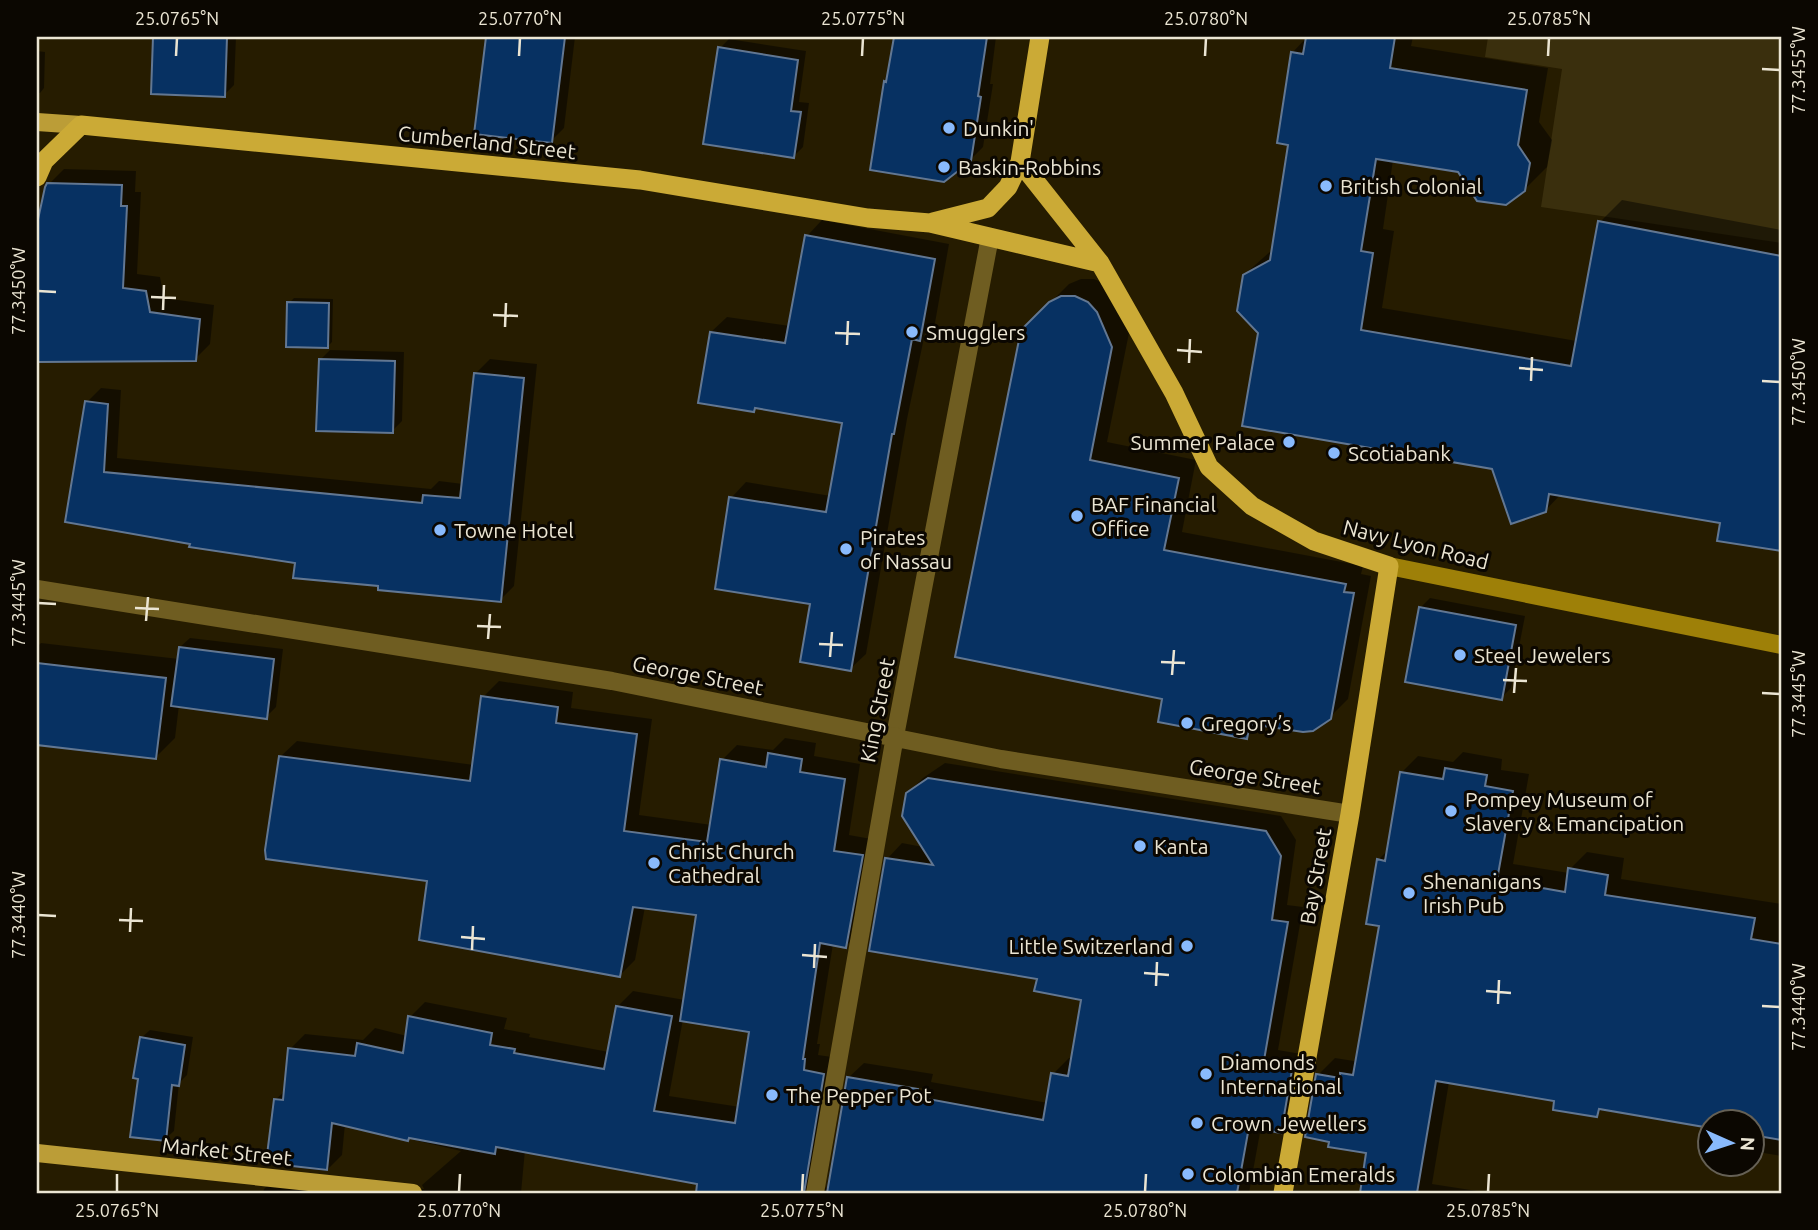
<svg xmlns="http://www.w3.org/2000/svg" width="1818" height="1230" viewBox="0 0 1818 1230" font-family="Ubuntu,sans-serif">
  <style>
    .garden { fill: #3a2f0d }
    .shadow { fill: #0007; fill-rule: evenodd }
    .building { fill: #073162; stroke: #627792; stroke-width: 2 }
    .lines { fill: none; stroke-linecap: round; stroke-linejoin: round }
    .pedestrian { stroke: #6f5d21; stroke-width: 18 }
    .tertiary { stroke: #6f5d21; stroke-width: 18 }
    .secondary { stroke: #9e8008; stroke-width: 18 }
    .primary { stroke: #bb9d37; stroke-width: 18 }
    .trunk { stroke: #cbaa36; stroke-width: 19 }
    .ticks { fill: none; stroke: #ebe5d3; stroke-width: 2.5 }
    .poi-dot { fill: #89bafc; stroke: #0b0701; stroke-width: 2.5 }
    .labels { text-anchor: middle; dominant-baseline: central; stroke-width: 6; stroke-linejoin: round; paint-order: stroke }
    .poi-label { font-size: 21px; fill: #ebe5d3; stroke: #0b0701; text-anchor: start }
    .street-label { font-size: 21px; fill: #ebe5d3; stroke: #0b0701 }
    .neatline { fill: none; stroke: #ebe5d3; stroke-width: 2.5 }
    .ticks-label { font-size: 18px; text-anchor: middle; fill: #ebe5d3 }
  </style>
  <rect width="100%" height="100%" fill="#261c00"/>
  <!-- garden -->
  <path class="garden" d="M1488,37H1781V243L1541,207L1562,69L1485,57Z"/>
  <!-- shadow -->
  <path class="shadow" d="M155,37H236L234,85L224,95L153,93Z
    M487,37H575L564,128L551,141L476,132Z
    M896,37H996L990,84H993L983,147L970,160L885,82L889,79Z
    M1307,37H1413L1411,46L1548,68L1539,122L1552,140L1547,167L1524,190L1459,170L1393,160L1383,229L1394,231L1382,308L1577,341L1600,222L1622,200L1781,230V550L1719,539L1722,522L1561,494L1545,511L1493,467L1260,333L1244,275L1273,249L1290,144L1292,53Z
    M729,39L806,51L799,102L809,103L803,147L794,156L720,48Z
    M37,51L45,52L44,88L40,93H37Z
    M64,169L136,171L135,192H141L137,274L160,277L164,298L214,305L210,344L195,359L37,360V232L46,187Z
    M822,220L949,244L935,323L925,333L907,419L866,654L850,669L812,602L731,498L746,482L831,496L844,422L757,407L753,410L711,332L727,317L790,326L807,236Z
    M1081,279H1094L1106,284L1130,328L1107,442L1196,460L1182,532L1363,566L1361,574L1371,576L1348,699L1330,717L1259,724L1247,737L1164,698L1022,331L1069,284Z
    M294,298L333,299L332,342L327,347L289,303Z
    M330,350L404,352L402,421L392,431L320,360Z
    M490,359L537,364L514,586L500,600L380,584L297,562L67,521L87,402L101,388L121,390L117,458L431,489L439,481L463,484L475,374Z
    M1430,598L1525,616L1511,688L1501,698L1420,608Z
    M190,638L283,649L276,707L266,717L179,705L175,738L156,757L37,743V647L41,643L179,659L180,647Z
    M499,681L573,692L571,708L652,719L639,815L712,825L722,760L737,745L773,750L785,738L816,743L814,756L860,764L849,835L877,840L861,930L846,946L833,944L817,1044H820L818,1055L839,1058L822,1186L829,1189L848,1078L864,1063L933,1074L931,1082L1048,1103L1053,1074L1069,1058L1072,1059L1083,999L1039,977L887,859L902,843L923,847L907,794L923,778L945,763L1281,816L1296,840L1287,905L1303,907L1278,1050L1307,1055L1296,1115L1281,1131L1261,1127L1249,1193H697L699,1182L525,1150L521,1193H407L414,1188L424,1189L422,1185L461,1151L345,1124L342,1155L326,1171L267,1164L275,1100L286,1090L290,1049L305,1034L363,1040L375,1028L407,1036L410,1017L425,1002L507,1018L504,1029L530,1034L529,1037L609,1052L618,1006L633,991L685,1000L698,914L645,907L635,960L620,975L429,879L281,756L297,741L474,765L483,697ZM683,1019L751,1030L740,1107L669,1096ZM858,1078L927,1089L926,1093L858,1081Z
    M1463,752L1502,759L1501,770L1529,774L1513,864L1569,873L1570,869L1587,852L1624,858L1621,879L1781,904V1156L1752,1151V1122L1604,1108L1596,1115L1556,1100L1449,1082L1432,1184L1490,1193H1361L1368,1152L1318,1075L1335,1058L1354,1061L1358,1058L1381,924L1378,860L1388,850L1401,773L1418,756L1453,762Z
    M150,1030L193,1037L187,1075L179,1083L174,1131L165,1139L140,1078L141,1038Z
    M280,1174L338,1193H263L264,1189Z"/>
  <!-- building -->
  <path class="building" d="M153,37H227L225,97L151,94Z
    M486,37H565L552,143L474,134Z
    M894,37H987L978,96L981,97L971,161L944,182L870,170L884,81L886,82Z
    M1306,37H1395L1390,68L1527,90L1518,145L1530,163L1525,191L1506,205L1477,201L1458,172L1376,159L1361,251L1373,253L1361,330L1571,366L1598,221L1781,256V551L1717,541L1720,523L1549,494L1546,512L1511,524L1492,469L1242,426L1258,333L1237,311L1243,275L1270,260L1288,145L1277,143L1291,52L1303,54Z
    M718,47L798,60L791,111L801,112L794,158L703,144Z
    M47,183L122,185L121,206H127L123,288L146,291L150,312L200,319L196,361L37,362V224L45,187Z
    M805,235L935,259L920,341L912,339L894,434H892L851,671L800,662L810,604L715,589L729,497L826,512L842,423L755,408L754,412L698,403L710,332L785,343Z
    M1061,296H1075L1088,302L1097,312L1112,347L1090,460L1179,478L1164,550L1346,584L1344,592L1354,593L1331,719L1313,731L1303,732L1250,724L1247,739L1158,722L1162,699L955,657L1021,330L1049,302Z
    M287,302L329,303L328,348L286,347Z
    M319,359L395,361L393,433L316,431Z
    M474,373L524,378L501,602L378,590V586L293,578L295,563L189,547L190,544L65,522L85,401L108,404L104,472L422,503L423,495L460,498Z
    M1419,607L1516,625L1502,700L1405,682Z
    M179,647L274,659L267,719L171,706Z
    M37,663L166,678L156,759L37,745Z
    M481,696L558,707L556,723L637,734L624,831L707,842L720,759L766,767L768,753L802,759L800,772L845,779L834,851L863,855L846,948L820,943L803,1059H805L804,1070L824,1074L804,1193H696L697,1184L496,1147L495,1154L409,1138L408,1141L332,1123L327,1170L266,1163L274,1099L283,1100L288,1048L355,1056L357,1043L403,1053L408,1016L492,1033L490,1045L515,1049L514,1053L604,1069L616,1006L672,1016L654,1111L735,1123L749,1032L680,1021L696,915L633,907L620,977L419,940L427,881L266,859L265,850L279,756L470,781Z
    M1445,768L1487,775L1485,786L1513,791L1497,880L1565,892L1568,868L1608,875L1605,895L1755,918L1751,939L1781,944V1140L1752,1135V1122H1710V1128L1599,1109L1597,1117L1553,1110L1554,1101L1436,1081L1417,1193H1360L1366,1153L1328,1147L1329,1142L1305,1137L1316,1074L1340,1078V1073L1353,1075L1379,926L1366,924L1377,859L1385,861L1400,772L1443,779Z
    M928,778L1266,831L1281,856L1272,920L1288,922L1263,1066L1292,1070L1281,1133L1249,1127L1237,1193H827L847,1077L918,1089L917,1097L1043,1120L1051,1073L1068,1076L1081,1000L1034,991L1037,979L869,951L885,858L933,865L902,816L906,793Z
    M140,1037L185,1045L179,1086L172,1085L166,1141L130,1137L138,1079L133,1078Z"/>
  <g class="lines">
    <!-- pedestrian -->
    <path class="pedestrian" d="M895,736L990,237"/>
    <!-- tertiary -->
    <path class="tertiary" d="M37,589L612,681L1001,759L1350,814
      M815,1193L895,736"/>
    <!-- secondary -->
    <path class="secondary" d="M1389,566L1781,645"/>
    <!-- primary -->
    <path class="primary" d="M37,122L81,125
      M37,1153L413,1193"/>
    <!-- trunk -->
    <path class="trunk" d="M1020,162L1100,263L1174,393L1209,467L1252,506L1314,541L1389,566L1350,814L1283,1193
      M37,177L44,161L81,125L640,180L868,218L930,223L1100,263
      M933,222L988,208L1008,187L1020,162L1040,37"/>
  </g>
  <!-- ticks -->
  <path class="ticks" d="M176,56L177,38M519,56L520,38M862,56L863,38M1205,56L1206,38M1548,56L1549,38M1762,69L1780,70M38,291L56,292M151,297L176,298M163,310L164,285M493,315L518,316M505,327L506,303M835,333L860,334M847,345L848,321M1177,350L1202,352M1189,363L1190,339M1519,368L1543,370M1531,381L1532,357M1762,381L1780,382M38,603L56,604M135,608L159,609M146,621L148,597M477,626L501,627M488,639L490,614M819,644L843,645M830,657L832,632M1161,662L1185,663M1172,675L1174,650M1503,680L1527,681M1514,693L1516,668M1762,693L1780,694M38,915L56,916M119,920L143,921M130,932L131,908M461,937L485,939M472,950L473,926M802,955L827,957M814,968L815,944M1144,973L1169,975M1156,986L1157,962M1486,991L1511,993M1498,1004L1499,980M1762,1006L1780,1007M117,1192V1174M459,1192L460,1174M802,1192L803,1174M1145,1192L1146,1174M1488,1192L1489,1174"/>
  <!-- markers -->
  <g class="poi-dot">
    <circle cx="949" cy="128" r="7"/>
    <circle cx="944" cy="167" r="7"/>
    <circle cx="1326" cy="186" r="7"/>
    <circle cx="912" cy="332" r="7"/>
    <circle cx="1289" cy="442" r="7"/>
    <circle cx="1334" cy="453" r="7"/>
    <circle cx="1077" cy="516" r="7"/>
    <circle cx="440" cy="530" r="7"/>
    <circle cx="846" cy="549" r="7"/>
    <circle cx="1460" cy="655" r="7"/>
    <circle cx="1187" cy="723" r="7"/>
    <circle cx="1451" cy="811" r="7"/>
    <circle cx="1140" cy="846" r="7"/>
    <circle cx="654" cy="863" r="7"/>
    <circle cx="1409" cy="893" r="7"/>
    <circle cx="1187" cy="946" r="7"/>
    <circle cx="1206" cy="1074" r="7"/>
    <circle cx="772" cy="1095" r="7"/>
    <circle cx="1197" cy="1123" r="7"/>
    <circle cx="1188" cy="1174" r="7"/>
  </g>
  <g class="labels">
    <!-- poi labels -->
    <g class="poi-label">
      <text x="963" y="128">Dunkin'</text>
      <text x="958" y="167">Baskin-Robbins</text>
      <text x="1340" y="186">British Colonial</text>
      <text x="926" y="332">Smugglers</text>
      <text x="1275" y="442" text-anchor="end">Summer Palace</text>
      <text x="1348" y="453">Scotiabank</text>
      <text x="1091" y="504">BAF Financial<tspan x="1091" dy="24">Office</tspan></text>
      <text x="454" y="530">Towne Hotel</text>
      <text x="860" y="537">Pirates<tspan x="860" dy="24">of Nassau</tspan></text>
      <text x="1474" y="655">Steel Jewelers</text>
      <text x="1201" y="723">Gregory’s</text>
      <text x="1465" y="799">Pompey Museum of<tspan x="1465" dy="24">Slavery &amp; Emancipation</tspan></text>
      <text x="1154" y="846">Kanta</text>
      <text x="668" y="851">Christ Church<tspan x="668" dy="24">Cathedral</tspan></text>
      <text x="1423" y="881">Shenanigans<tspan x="1423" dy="24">Irish Pub</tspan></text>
      <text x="1173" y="946" text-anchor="end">Little Switzerland</text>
      <text x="1220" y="1062">Diamonds<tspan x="1220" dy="24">International</tspan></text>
      <text x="786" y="1095">The Pepper Pot</text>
      <text x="1211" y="1123">Crown Jewellers</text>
      <text x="1202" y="1174">Colombian Emeralds</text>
    </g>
    <!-- street labels -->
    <g class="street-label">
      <text transform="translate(487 142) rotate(6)">Cumberland Street</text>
      <text transform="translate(1416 544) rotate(14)">Navy Lyon Road</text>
      <text transform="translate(698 675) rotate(11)">George Street</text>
      <text transform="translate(877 710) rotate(-79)">King Street</text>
      <text transform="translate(1255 776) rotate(9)">George Street</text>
      <text transform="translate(1315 876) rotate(-80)">Bay Street</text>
      <text transform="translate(227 1151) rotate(6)">Market Street</text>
    </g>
  </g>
  <!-- border -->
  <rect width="1818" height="1230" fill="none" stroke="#0b0701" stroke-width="77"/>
  <!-- north arrow -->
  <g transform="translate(1731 1143) rotate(93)"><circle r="33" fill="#0b0701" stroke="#656055" stroke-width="2"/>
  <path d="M0-5L12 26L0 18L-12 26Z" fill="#89bafc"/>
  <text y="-10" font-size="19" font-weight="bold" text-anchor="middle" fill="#ebe5d3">N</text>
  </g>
  <rect x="38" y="38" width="1742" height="1154" class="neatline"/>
  <g class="ticks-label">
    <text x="177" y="25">25.0765°N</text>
    <text x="520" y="25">25.0770°N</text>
    <text x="863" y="25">25.0775°N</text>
    <text x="1206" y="25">25.0780°N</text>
    <text x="1549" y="25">25.0785°N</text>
    <text transform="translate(1799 70) rotate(-90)" y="6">77.3455°W</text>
    <text transform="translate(19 291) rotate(-90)" y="6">77.3450°W</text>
    <text transform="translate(1799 382) rotate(-90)" y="6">77.3450°W</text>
    <text transform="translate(19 603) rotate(-90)" y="6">77.3445°W</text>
    <text transform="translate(1799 694) rotate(-90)" y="6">77.3445°W</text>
    <text transform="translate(19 915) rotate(-90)" y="6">77.3440°W</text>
    <text transform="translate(1799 1007) rotate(-90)" y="6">77.3440°W</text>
    <text x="117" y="1217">25.0765°N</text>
    <text x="459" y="1217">25.0770°N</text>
    <text x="802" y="1217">25.0775°N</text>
    <text x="1145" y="1217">25.0780°N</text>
    <text x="1488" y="1217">25.0785°N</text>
  </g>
</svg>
